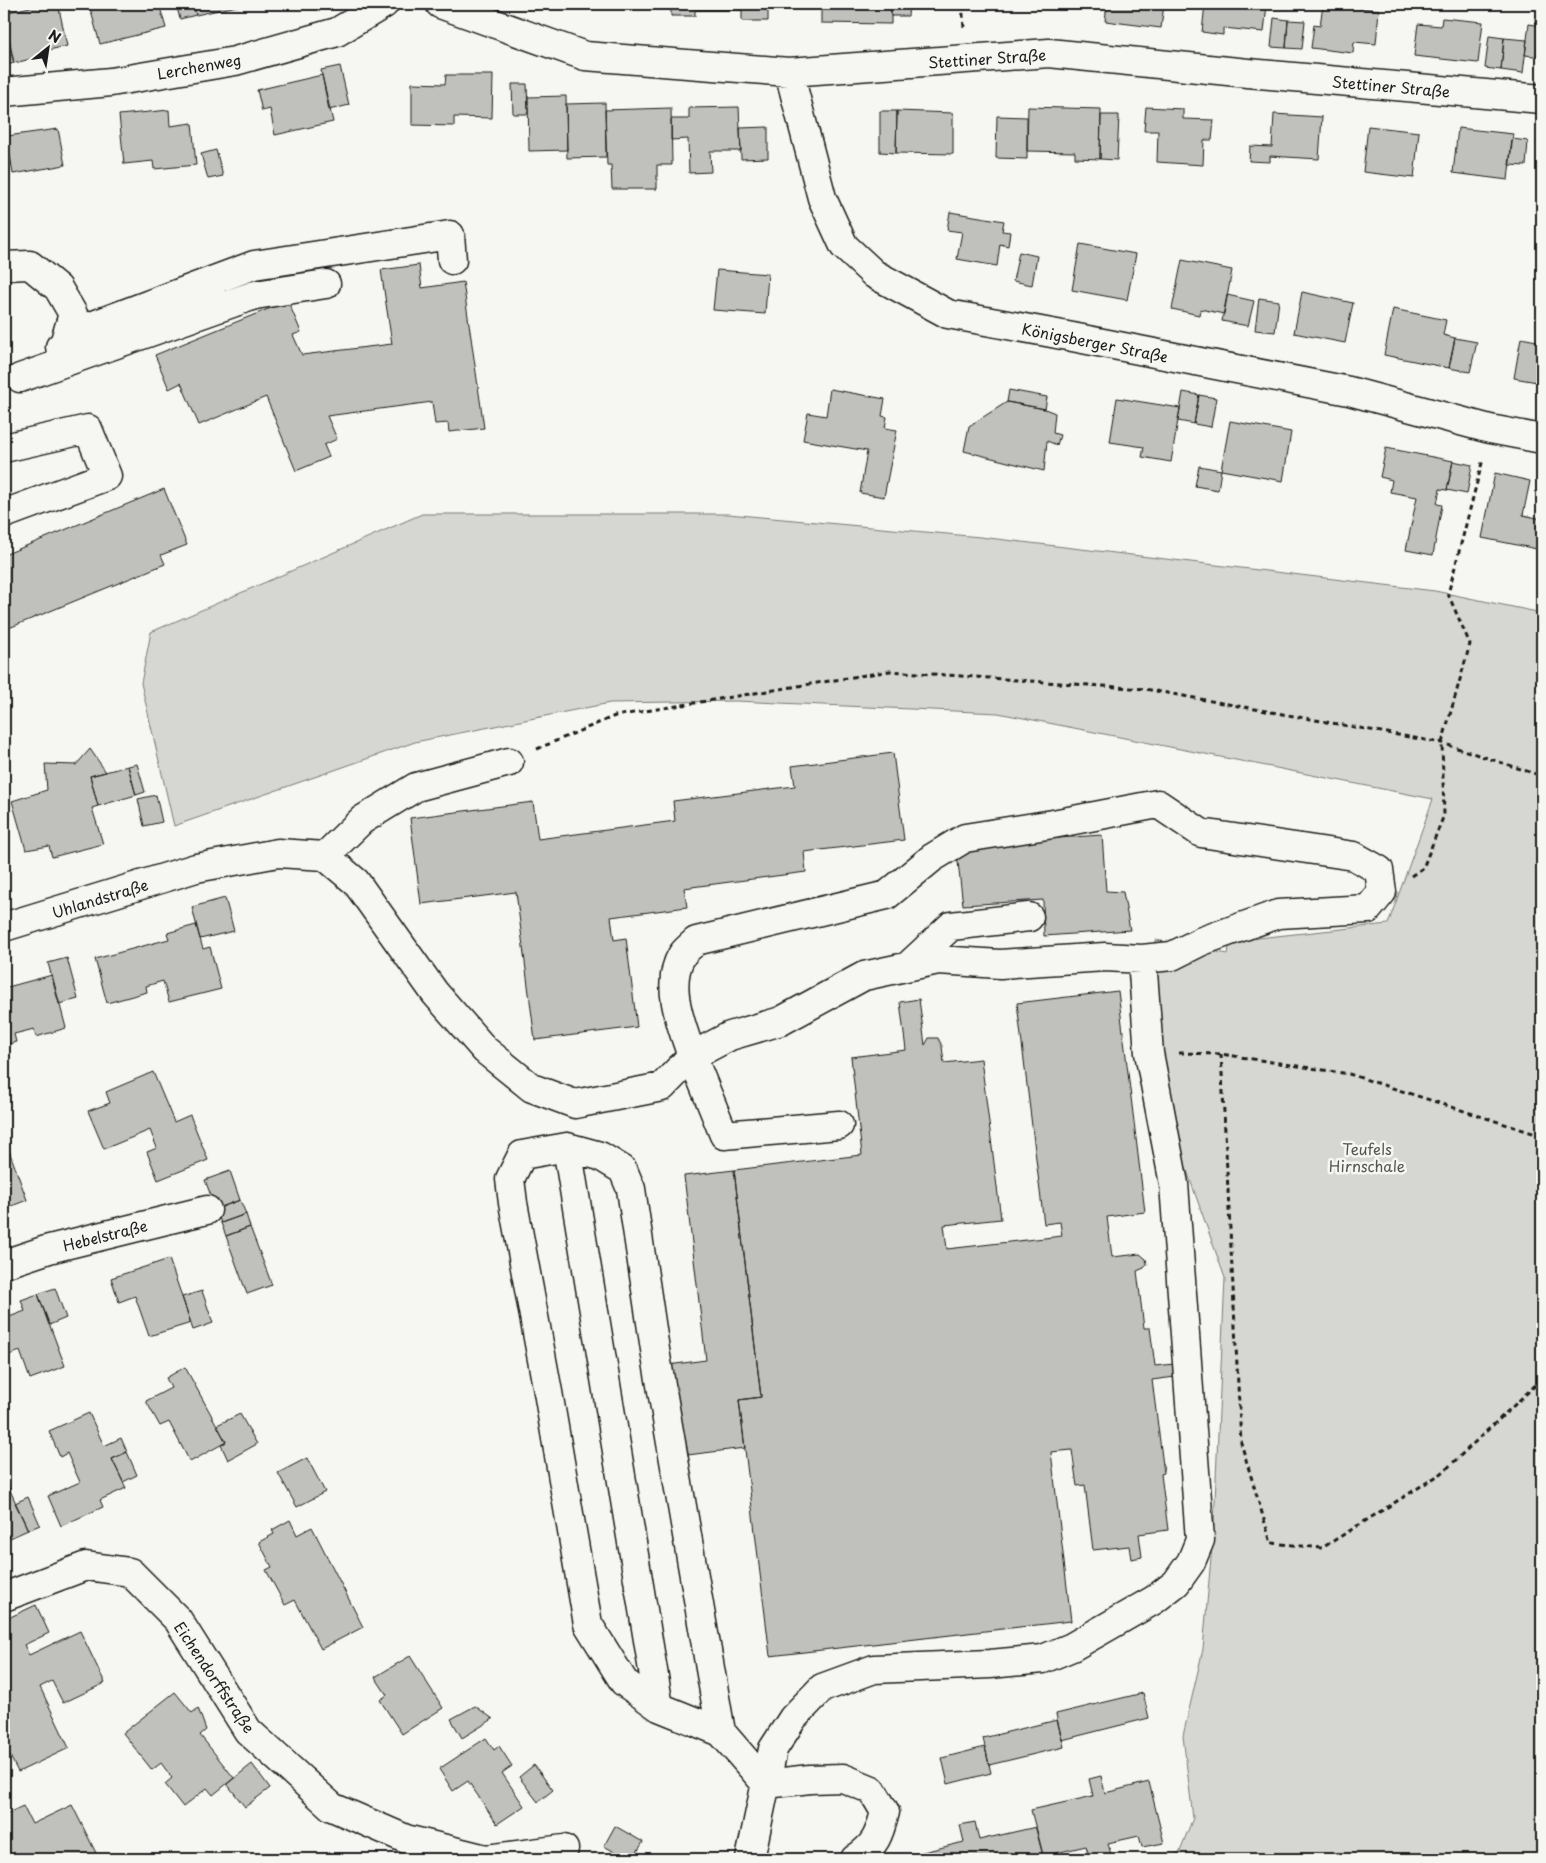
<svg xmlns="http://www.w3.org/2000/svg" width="1546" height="1863" viewBox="0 0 1546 1863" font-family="'Playpen Sans',sans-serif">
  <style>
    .green { fill: #d6d6d2; stroke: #797977 }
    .building { fill: #c0c0bd; stroke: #1c1c1c }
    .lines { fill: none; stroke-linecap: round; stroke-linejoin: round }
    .minor-casing { stroke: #1c1c1c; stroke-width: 31 }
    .path { stroke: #1c1c1c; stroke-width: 3; stroke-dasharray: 5 4; stroke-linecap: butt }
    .minor { stroke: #f6f6f2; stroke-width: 28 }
    .labels { text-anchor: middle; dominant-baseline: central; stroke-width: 5; stroke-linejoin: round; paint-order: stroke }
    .street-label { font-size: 15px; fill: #1c1c1c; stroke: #f6f6f2 }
    .park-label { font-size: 15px; fill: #545453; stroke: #f6f6f2 }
  </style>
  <rect width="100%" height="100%" fill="#f6f6f2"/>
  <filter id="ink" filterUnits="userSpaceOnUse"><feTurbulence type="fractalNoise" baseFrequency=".02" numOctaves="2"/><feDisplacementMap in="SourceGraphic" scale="10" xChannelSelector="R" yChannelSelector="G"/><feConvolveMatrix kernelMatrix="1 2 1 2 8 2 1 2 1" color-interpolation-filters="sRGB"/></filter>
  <g filter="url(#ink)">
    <!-- green -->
    <path class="green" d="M422,514H728L980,537L1435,591L1542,613V1859H1161L1179,1853L1193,1818L1183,1736L1203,1649L1214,1523L1225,1278L1144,1050L1156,940L1228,954L1230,941L1388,924L1433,799L998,713L735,701L610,703L415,742L174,826L141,683L151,632Z"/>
    <!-- building -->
    <path class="building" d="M43,4H58L67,46L39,52L40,57L14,63L4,13Z
      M89,4H159L166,28L100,44Z
      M176,4H193L196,15L180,19Z
      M193,4H246L196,15Z
      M671,4H768V21H742V10H695V16H671Z
      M821,4H891V24L821,23Z
      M891,4H909L908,16H891Z
      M1107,4H1164L1161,28L1105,21Z
      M1205,4H1267L1264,32L1223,28V35L1202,32Z
      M1323,4L1379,10L1376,44L1354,42L1353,53L1311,48L1314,25L1320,26Z
      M1274,18L1288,20L1286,48L1271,47Z
      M1442,18L1483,22L1478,63L1414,56L1418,24L1441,26Z
      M1288,20L1305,21L1302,49L1286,48Z
      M1529,24L1542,26V57L1525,55Z
      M4,31L14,63L4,66Z
      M1489,36L1504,38L1501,70L1485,68Z
      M1504,38L1527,40L1523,73L1501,70Z
      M340,66L349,105L329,110L321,70Z
      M322,75L333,122L275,135L270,109L262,111L257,90Z
      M446,75H493L492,118L454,117V126L412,125V83L445,84Z
      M512,84H527L528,114H513Z
      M566,96L567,150L529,151L528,97Z
      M605,103L606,157L567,158L566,104Z
      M739,107L741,151H710L711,172L689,173L688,139L671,140V119H689V108Z
      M1028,107L1101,109L1100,159L1075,158V152L1027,151Z
      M1146,107L1183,109V119L1214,120L1212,140H1204L1203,165L1157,162L1158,131H1144Z
      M671,108L672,165H657V189H612L611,165H607L605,110Z
      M169,110L170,126L192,123L196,165L154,169L153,161L124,164L119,115Z
      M880,111H897L896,153L880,152Z
      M897,111L953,113V154L896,153Z
      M1274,114L1322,117L1319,159L1270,156V162L1249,161L1250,146L1272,147Z
      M1101,115H1119L1117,160L1100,159Z
      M997,116L1027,117V159L996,158Z
      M1368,126L1419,132L1414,178L1363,172Z
      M768,127V158L741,159L740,128Z
      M1458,128L1513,134L1508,180L1453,173Z
      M58,129L65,165L13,174L7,136Z
      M4,131H6L11,165L4,166Z
      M1512,139L1528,141L1526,166L1509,165Z
      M216,150L223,176L208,179L201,154Z
      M950,212L1004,221L1002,231L1010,232L1008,246L1000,244L997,266L957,259L962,232L947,230Z
      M1080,244L1136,254L1127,300L1072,290Z
      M1019,252L1037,256L1032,285L1013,281Z
      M1182,260L1232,270L1224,314L1200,309L1199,315L1172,309Z
      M419,265L422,288L463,282L484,428L449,432L448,423L435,424L432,402L327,416L337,439L324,445L329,457L296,471L266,397L199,425L181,383L169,389L155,355L288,301L301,332L293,335L302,355L392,344L381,270Z
      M717,270L768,274L765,314L713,310Z
      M1302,292L1353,303L1345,343L1294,333Z
      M1227,295L1254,301L1248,326L1222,321Z
      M1259,298L1279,301L1275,332L1255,330Z
      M1393,309L1446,320L1443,335L1455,338L1449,368L1384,355Z
      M1455,338L1477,342L1470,372L1449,368Z
      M1521,338L1542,342V390L1536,389L1537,382L1514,378Z
      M830,389L885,399L882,416L887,417L885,428L897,430L884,497L860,493L867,451L803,440L808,413L826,416Z
      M1009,390L1047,397L1045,409L1007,402Z
      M1183,392L1199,395L1194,424L1178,421Z
      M1199,395L1216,398L1211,427L1194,424Z
      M1117,398L1180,408L1171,462L1142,457L1144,447L1110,442Z
      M1007,402L1045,409L1055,413L1053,433L1060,435L1057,445L1047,441L1044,471L964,451L969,426Z
      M1230,421L1291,432L1283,481L1221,470Z
      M1386,448L1453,461L1447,490L1440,489L1437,504L1442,505L1433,555L1406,550L1417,497L1390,492L1392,480L1380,477Z
      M1453,461L1472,465L1467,494L1447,490Z
      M1199,466L1221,470L1218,490L1195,486Z
      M1495,473L1530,481L1523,515L1542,519V550L1482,538Z
      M164,489L187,545L161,555L165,564L4,630V555Z
      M90,749L106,772L90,776L98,806L92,808L103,844L52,857L49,846L26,850L12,801L47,790L45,764L76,765Z
      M893,753L904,840L804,852L806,872L684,888L687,907L611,917L614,940L626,938L637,1027L535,1040L516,892L421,904L410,818L533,802L538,839L675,821L673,801L795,786L792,766Z
      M137,764L145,792L136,795L128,766Z
      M128,766L136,795L98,806L90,776Z
      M156,795L162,822L144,826L138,799Z
      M1102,835L1106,891L1123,892L1130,930L1044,936L1043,900L963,905L956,845Z
      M225,898L234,931L200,939L192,907Z
      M196,925L203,949L210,947L221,989L169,1002L163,981L146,986L147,992L107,1003L95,959L169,939L167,933Z
      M67,958L78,999L59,1004L48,963Z
      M52,975L66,1028L36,1037L34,1029L14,1034L16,1042L4,1045V988Z
      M1118,991L1145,1212L1107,1217L1112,1257L1140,1254L1146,1259L1147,1264L1144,1268L1137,1271L1144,1328H1150L1155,1366L1174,1364L1175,1377L1152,1380L1164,1473L1161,1474L1168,1530L1139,1534L1142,1557L1131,1559L1129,1546L1093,1550L1085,1485L1077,1486L1072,1450L1051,1452L1071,1621L770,1656L739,1400L761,1397L734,1170L862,1155L851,1057L906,1050L900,1002L919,999L925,1045L929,1038H938L942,1046L944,1063L981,1059L1001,1219L944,1225L947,1249L1062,1236L1060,1222L1044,1224L1017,1003Z
      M153,1072L174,1122L190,1115L208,1160L158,1180L147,1152L157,1148L150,1130L104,1149L88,1111L110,1103L106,1092Z
      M4,1137L27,1200L4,1209Z
      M734,1170L761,1397L739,1400L745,1448L679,1456L668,1365L706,1360L684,1176Z
      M230,1171L240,1200L216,1209L205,1180Z
      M240,1200L246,1214L221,1223L216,1209Z
      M246,1214L250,1227L226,1236L221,1223Z
      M250,1227L272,1285L247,1294L226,1236Z
      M169,1259L191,1323L149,1336L135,1296L119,1302L111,1278Z
      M55,1288L66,1318L49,1325L38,1294Z
      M202,1291L213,1323L193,1330L182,1297Z
      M38,1294L65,1366L30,1379L20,1351L4,1357V1319L25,1311L21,1300Z
      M185,1367L226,1442L190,1462L169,1422L160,1426L146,1401L171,1388L166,1378Z
      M89,1413L104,1446L121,1438L127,1452L112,1459L126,1488L100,1500L103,1507L61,1526L48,1496L80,1482L67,1453L60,1457L49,1431Z
      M240,1414L257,1444L228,1460L221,1445L226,1442L217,1425Z
      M127,1452L137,1475L123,1482L112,1459Z
      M307,1458L325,1492L297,1507L278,1473Z
      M4,1477L28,1530L10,1538L4,1527Z
      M28,1497L40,1525L28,1530L15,1503Z
      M290,1520L297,1535L312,1527L363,1627L321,1649L295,1600L285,1605L266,1570L272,1567L259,1542L274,1534L272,1530Z
      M36,1605L49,1633L24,1645L29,1655L80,1631L105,1683L63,1703L52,1681L40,1687L69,1748L18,1772L4,1744V1620Z
      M410,1656L443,1708L402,1734L380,1700L387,1695L375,1677Z
      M175,1692L192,1713L198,1708L206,1730L200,1735L234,1778L213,1795L207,1788L183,1807L165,1784L172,1778L161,1763L152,1770L123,1733Z
      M1143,1693L1149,1718L1062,1740L1056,1714Z
      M475,1706L493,1719L462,1738L451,1719Z
      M1057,1720L1064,1747L989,1765L983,1738Z
      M486,1738L494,1750L499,1746L512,1766L502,1773L524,1806L497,1824L468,1781L453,1791L439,1769Z
      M985,1747L991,1773L948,1784L942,1758Z
      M252,1764L270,1788L245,1807L227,1784Z
      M534,1765L553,1790L538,1802L519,1777Z
      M1101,1776L1105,1793L1149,1782L1164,1843L1142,1847L1139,1836L1108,1843L1111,1855L1092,1859H1090L1086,1846L1043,1856L1031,1810L1093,1796L1089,1779Z
      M72,1805L99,1859H4V1815L23,1806L32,1824Z
      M975,1822L979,1840L1036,1827L1044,1859H921L919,1853L964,1842L960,1825Z
      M615,1826L643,1842L633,1859H627L604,1846Z"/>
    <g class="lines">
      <defs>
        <path id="minor" d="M440,4L585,56L789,72L1049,53L1248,73L1542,99
          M789,72L822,198L844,246L874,274L948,314L1057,334L1349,391L1490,429L1542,439
          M4,92L111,82L235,61L337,32L384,4
          M4,266L30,265L58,288L73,314L64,344L60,347
          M67,335L254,265L450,235L452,260
          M20,378L255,295L326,284
          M4,448L88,429L107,476L4,514
          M325,856L362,820L416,787L509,762
          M4,927L196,868L278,853L325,856L356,882L435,993L485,1050L532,1088L575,1104L662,1087L692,1056L724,1135L839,1125
          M908,966L951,926L1029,917
          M567,1147L659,1707
          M4,1264L49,1249L207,1210
          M4,1597L86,1566L130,1572L178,1620L248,1731L332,1807L406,1839L486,1859L564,1849
          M721,1732L656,1356L631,1189L623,1170L600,1156L567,1147L522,1155L510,1179L513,1203L548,1392L588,1624L624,1682L659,1707L721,1732L766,1784
          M766,1784L810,1779L843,1778L872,1790L885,1812C879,1835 876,1845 855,1859
          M750,1859L773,1749L793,1718L822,1688L874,1669L990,1664L1043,1659L1072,1647L1154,1600L1176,1583L1191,1562L1200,1540L1174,1184L1149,1053L1142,959L1105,957L1000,964L938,960L864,976L781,1021L730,1036L692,1056C682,1027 664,985 682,955C685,950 691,946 696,941L887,895L932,858L965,838L1053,824L1158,804L1201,833L1354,856L1379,870L1382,892L1368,909L1278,914L1202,941L1172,956L1142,959"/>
      </defs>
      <!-- minor casing -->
      <use href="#minor" class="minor-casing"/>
      <!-- path -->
      <path class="path" d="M962,4L964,28
        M537,749L615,716L890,671L1145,689L1442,743L1542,776
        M1411,876L1423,868L1444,815L1442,743L1470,644L1448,594L1483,459
        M1179,1053L1221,1054L1349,1074L1542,1136
        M1221,1054L1241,1443L1271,1543L1322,1548L1442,1473L1542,1379"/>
      <!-- minor -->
      <use href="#minor" class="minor"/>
    </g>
  </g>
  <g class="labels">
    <!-- street labels -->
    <g class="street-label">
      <text transform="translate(987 58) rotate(-4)">Stettiner Straße</text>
      <text transform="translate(199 66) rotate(-10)">Lerchenweg</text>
      <text transform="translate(1391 86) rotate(5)">Stettiner Straße</text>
      <text transform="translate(1095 342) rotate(11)">Königsberger Straße</text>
      <text transform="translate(100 898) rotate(-17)">Uhlandstraße</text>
      <text transform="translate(105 1235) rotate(-14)">Hebelstraße</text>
      <text transform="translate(215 1677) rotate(56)">Eichendorffstraße</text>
    </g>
    <!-- park labels -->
    <g class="park-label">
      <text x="1367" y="1148">Teufels<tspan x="1367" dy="17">Hirnschale</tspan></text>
    </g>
  </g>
  <!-- margin -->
  <rect width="1546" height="1863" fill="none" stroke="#f6f6f2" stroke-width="20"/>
  <rect x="10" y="10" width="1526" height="1843" fill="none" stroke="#1c1c1c" stroke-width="2" filter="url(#ink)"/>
  <!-- north arrow -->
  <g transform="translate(48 48) rotate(30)" stroke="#f6f6f2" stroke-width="4" paint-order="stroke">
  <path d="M0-4L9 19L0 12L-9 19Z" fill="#1c1c1c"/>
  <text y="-8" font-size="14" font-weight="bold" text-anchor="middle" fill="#1c1c1c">N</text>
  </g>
</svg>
